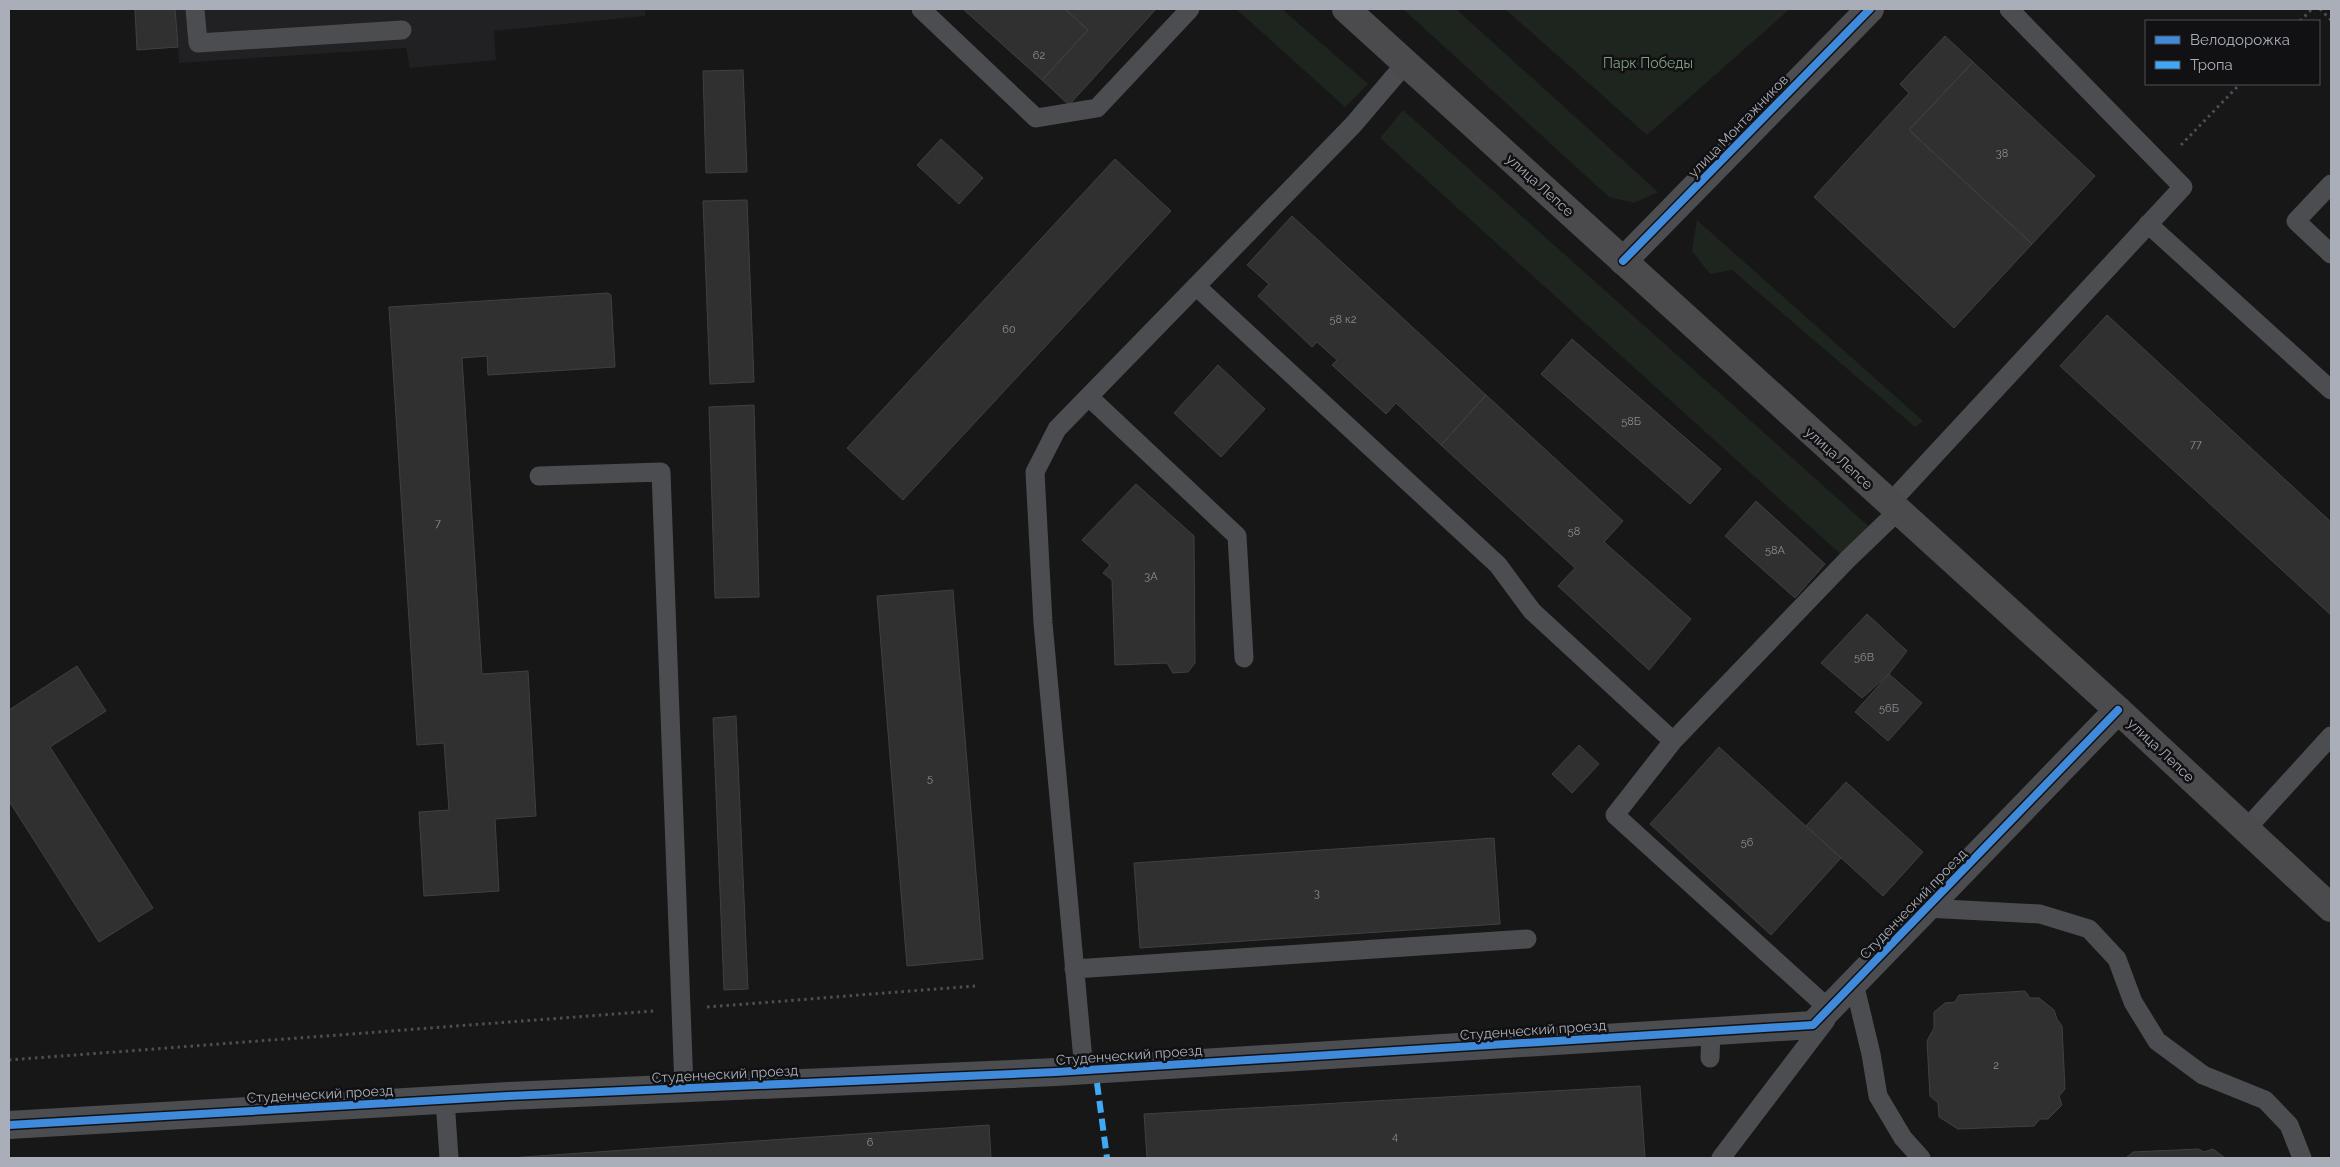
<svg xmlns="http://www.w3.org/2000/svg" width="2340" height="1167" viewBox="0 0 2340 1167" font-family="Raleway,sans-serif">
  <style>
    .built { fill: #212123 }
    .green { fill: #1e241e }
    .building { fill: #303031; stroke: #3f4043 }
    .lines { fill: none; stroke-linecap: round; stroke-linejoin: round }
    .path { stroke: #4d4f52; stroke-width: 3; stroke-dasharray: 2.5 4; stroke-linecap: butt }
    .service { stroke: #4c4d50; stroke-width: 19 }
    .minor { stroke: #4c4d50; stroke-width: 28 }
    .secondary { stroke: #4b4b4e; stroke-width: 28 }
    .quiet { stroke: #3fa9f5; stroke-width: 6; stroke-dasharray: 12 6; stroke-linecap: butt }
    .cycleway-casing { stroke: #111113; stroke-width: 11 }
    .cycleway { stroke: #408adc; stroke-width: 8 }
    .labels { text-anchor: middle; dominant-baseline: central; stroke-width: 5; stroke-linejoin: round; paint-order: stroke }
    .number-label { font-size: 11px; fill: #8b8e96 }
    .park-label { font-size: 14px; fill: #80a282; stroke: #111113 }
    .street-label { font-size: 14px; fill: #a9aeb8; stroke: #111113 }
  </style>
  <rect width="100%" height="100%" fill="#171717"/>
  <!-- built -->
  <path class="built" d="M135,9H645V16L494,31L496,60L410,68L406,48L179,63L178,47L137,50Z"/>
  <!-- green -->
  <path class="green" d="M1236,9H1282L1368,84L1345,107Z
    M1403,9H1456L1658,192L1634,203L1609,197Z
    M1505,9H1790L1647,135Z
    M1403,110L1874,531L1847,560L1380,138Z
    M1697,220L1923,421L1915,427L1732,270L1710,274L1692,251Z"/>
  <!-- building -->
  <path class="building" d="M135,9H175L178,47L137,50Z
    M963,9H1065L1088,30L1042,80Z
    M1065,9H1156L1069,105L1042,80L1088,30Z
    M1945,36L1973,62L1909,130L2032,244L1954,328L1814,197L1909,93L1900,84Z
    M1973,62L2095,176L2032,244L1909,130Z
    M743,70L747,172L706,173L703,71Z
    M941,139L983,178L959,204L917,165Z
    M1115,159L1171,211L903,500L847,448Z
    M747,200L754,382L710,384L703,201Z
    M1292,216L1486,395L1441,445L1396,403L1386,414L1332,365L1337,360L1317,342L1312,347L1258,296L1269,284L1247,265Z
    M608,293L611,295L615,367L488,375L487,356L462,358L482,674L528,671L536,816L495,819L499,891L424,896L419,812L449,810L444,743L417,745L389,307Z
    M2107,315L2331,522V615L2060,366Z
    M1572,339L1721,469L1690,504L1541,374Z
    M1218,365L1265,409L1221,457L1174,413Z
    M1486,395L1623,521L1604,542L1691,619L1649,670L1558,586L1575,568L1441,445Z
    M754,405L759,597L715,598L709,407Z
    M1136,484L1194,536L1195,663L1188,672L1173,673L1167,663L1115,665L1112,580L1103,573L1110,565L1082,540Z
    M1756,501L1825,564L1795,598L1725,536Z
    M953,590L983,959L907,966L877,596Z
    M1867,614L1907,651L1889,674L1862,698L1821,663Z
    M77,666L106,711L50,747L153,908L99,942L9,801V710Z
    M1889,674L1922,703L1888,741L1855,712Z
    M736,716L748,989L724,990L713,718Z
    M1579,745L1599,764L1572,793L1552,774Z
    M1719,747L1841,858L1771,935L1650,824Z
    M1846,782L1923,852L1883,896L1806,826Z
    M1494,838L1500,924L1140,948L1134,863Z
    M2025,991L2030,998H2039L2054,1010L2057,1019L2062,1026L2065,1089L2059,1096L2062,1105L2048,1119H2040L2034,1126L1958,1129L1939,1117L1938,1103L1930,1096L1927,1041L1934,1028V1012L1945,1003L1955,1002L1959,995Z
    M1640,1086L1645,1158H1147L1144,1114Z
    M989,1125L991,1158H509Z
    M2198,1149L2204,1152L2213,1149L2225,1158H2126L2133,1152Z"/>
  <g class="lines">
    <!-- path -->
    <path class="path" d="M2320,9L2331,20
      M2300,21L2312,9
      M2181,145L2240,84
      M707,1007L975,986
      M9,1060L654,1011"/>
    <!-- service -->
    <path class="service" d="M195,9L198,43L402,30
      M921,9L1036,118L1097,108L1190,9
      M2331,184L2296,221L2331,254
      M2148,224L2331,390
      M1196,286L1498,565L1532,611L1673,741
      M1089,397L1237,536L1244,658
      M539,476L661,472L684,1088
      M1890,503L2183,187L2009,9
      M2247,828L2331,736
      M1926,908L2040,914L2089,929L2117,959L2133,1002L2157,1041L2203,1075L2265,1100L2289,1125L2302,1158
      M1074,969L1527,939
      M1854,983L1871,1054L1878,1096L1903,1138L1921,1158
      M1829,1009L1615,815L1673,741L1847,560L1898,511
      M1710,1058L1711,1031
      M1084,1071L1043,623L1035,472L1057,429L1353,125L1405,64
      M445,1100L449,1158
      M1721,1158L1826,1020"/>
    <!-- minor -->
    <path class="minor" d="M1623,261L1870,9
      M9,1125L508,1096L1056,1072L1813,1025L2118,710"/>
    <!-- secondary -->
    <path class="secondary" d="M1346,9L2118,710L2331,908"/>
    <!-- quiet -->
    <path class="quiet" d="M1097,1083L1107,1158"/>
    <defs>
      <path id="cycleway" d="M1623,261L1870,9
        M9,1125L508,1096L1056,1072L1813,1025L2118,710"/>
    </defs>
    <!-- cycleway casing -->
    <use href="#cycleway" class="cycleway-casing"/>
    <!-- cycleway -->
    <use href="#cycleway" class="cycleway"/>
  </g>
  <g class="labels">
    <!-- number labels -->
    <g class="number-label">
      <text x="1039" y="55">62</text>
      <text x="2002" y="153">38</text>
      <text x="1343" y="319">58 к2</text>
      <text x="1009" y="329">60</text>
      <text x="1631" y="421">58Б</text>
      <text x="2196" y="444">77</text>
      <text x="438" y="523">7</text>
      <text x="1574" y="531">58</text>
      <text x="1775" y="550">58А</text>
      <text x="1151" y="576">3А</text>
      <text x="1864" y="657">56В</text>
      <text x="1889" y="708">56Б</text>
      <text x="930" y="778">5</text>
      <text x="1747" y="842">56</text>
      <text x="1317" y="893">3</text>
      <text x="1996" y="1065">2</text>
      <text x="1395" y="1136">4</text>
      <text x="870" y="1142">6</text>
    </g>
    <!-- park labels -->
    <g class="park-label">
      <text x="1648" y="63">Парк Победы</text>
    </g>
    <!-- street labels -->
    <g class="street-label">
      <text transform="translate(1738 126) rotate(-46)">улица Монтажников</text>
      <text transform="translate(1540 185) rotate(42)">улица Лепсе</text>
      <text transform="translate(1839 458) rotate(42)">улица Лепсе</text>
      <text transform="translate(2161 750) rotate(43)">улица Лепсе</text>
      <text transform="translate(1913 904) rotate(-46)">Студенческий проезд</text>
      <text transform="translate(1533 1030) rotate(-4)">Студенческий проезд</text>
      <text transform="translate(1129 1055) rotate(-4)">Студенческий проезд</text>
      <text transform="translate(725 1074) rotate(-3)">Студенческий проезд</text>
      <text transform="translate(320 1094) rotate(-3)">Студенческий проезд</text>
    </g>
  </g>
  <!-- border -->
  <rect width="2340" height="1167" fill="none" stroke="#a9aeb8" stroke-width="20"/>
  <!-- legend -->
  <rect x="2145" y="20" width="175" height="65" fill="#111113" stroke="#4e5055"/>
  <rect x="2155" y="36" width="25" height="8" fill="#408adc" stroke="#4e5055"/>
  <text x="2190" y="45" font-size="15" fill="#a9aeb8">Велодорожка</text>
  <rect x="2155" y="61" width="25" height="8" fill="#3fa9f5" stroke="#4e5055"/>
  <text x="2190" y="70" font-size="15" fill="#a9aeb8">Тропа</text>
</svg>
